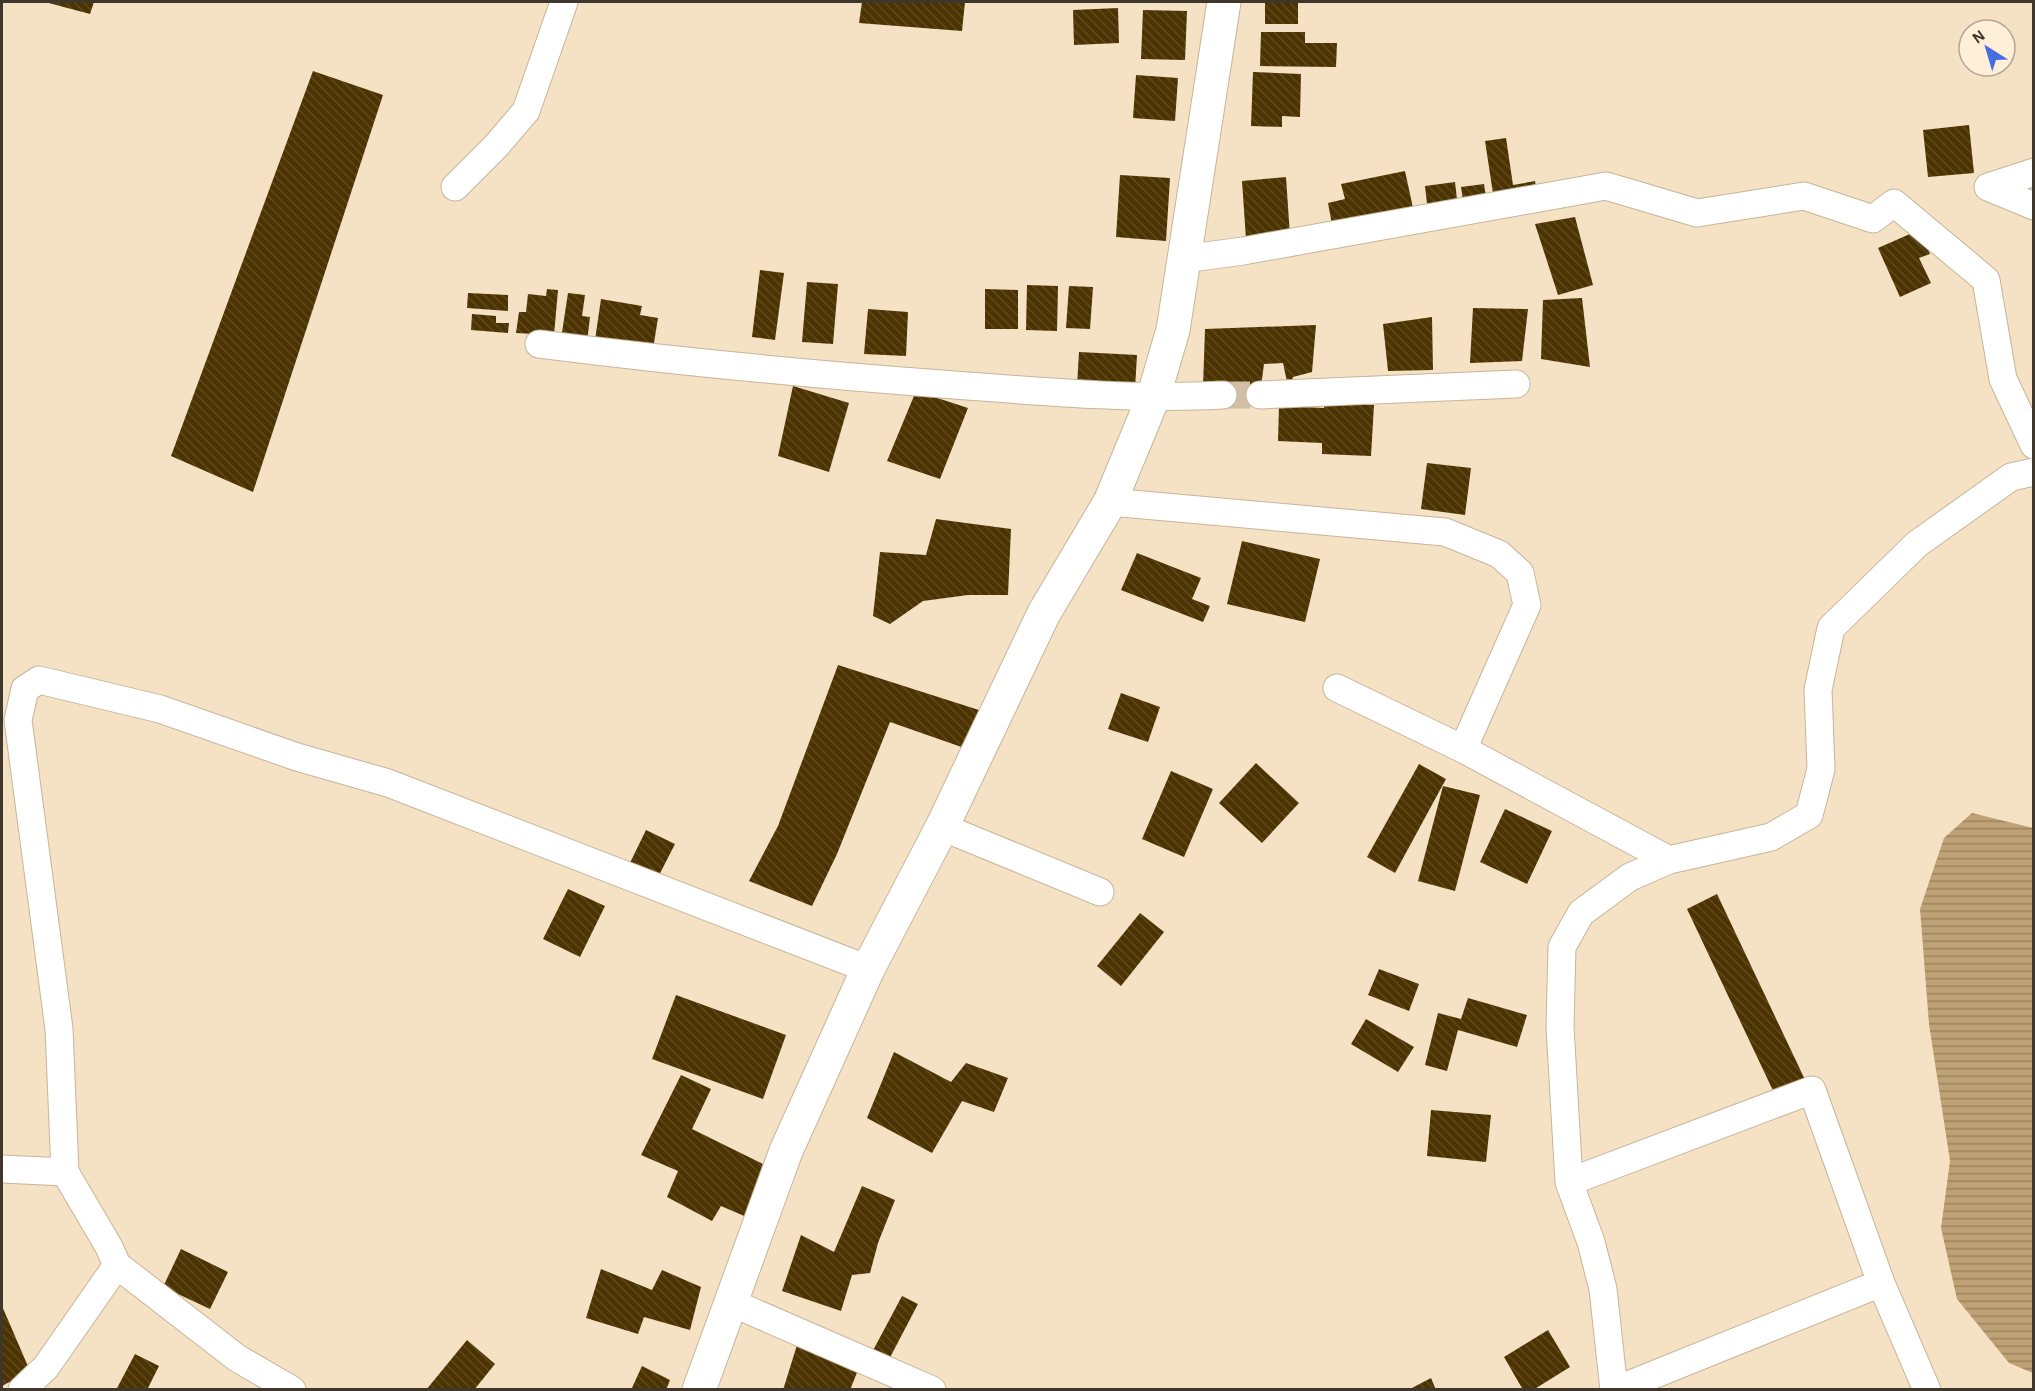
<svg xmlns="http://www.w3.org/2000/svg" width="2035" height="1391" viewBox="0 0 2035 1391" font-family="'Alegreya Sans',sans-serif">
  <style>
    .water { fill: url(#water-rules) }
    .building { fill: url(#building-back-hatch) }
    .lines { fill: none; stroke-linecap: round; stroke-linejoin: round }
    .minor-tunnel { stroke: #d1bfa6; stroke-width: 27; stroke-dasharray: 27 14; stroke-linecap: butt }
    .minor-casing { stroke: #c7b599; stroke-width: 29 }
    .tertiary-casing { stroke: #c7b599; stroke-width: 35 }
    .minor { stroke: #fff; stroke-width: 27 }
    .tertiary { stroke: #fff; stroke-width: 33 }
  </style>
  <defs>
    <pattern id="water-rules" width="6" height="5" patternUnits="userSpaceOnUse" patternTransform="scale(1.5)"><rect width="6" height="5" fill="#bea174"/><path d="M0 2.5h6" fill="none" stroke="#9c845f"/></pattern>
    <pattern id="building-back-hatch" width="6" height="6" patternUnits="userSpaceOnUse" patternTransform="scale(1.5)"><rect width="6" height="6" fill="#4c3302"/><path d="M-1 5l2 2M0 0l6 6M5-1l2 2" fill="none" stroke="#5e491e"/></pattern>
  </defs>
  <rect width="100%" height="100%" fill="#f5e1c4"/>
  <!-- water -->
  <path class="water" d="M1972,813L2033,828V1373L2009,1363L1957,1299L1941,1228L1950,1161L1929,1024L1920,909L1944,838Z"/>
  <!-- building -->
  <path class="building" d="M45,2H94L90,14Z
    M862,2H965L962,31L859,23Z
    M1265,2H1298V24H1265Z
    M1118,8L1119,43L1074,45L1073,10Z
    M1143,10L1187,11L1185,60L1141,59Z
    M1261,32H1305V43H1337L1336,67L1260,66Z
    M313,71L383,95L253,492L171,456Z
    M1253,72L1301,74L1300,117L1282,116V127L1251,126Z
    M1136,75L1178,78L1175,121L1133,118Z
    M1969,125L1974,173L1928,177L1923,130Z
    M1506,138L1513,185L1535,181L1537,193L1494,200L1485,141Z
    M1405,171L1413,208L1333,230L1328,203L1345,199L1341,184Z
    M1120,175L1170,178L1166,241L1116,237Z
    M1286,177L1290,236L1246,239L1242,181Z
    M1455,182L1458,208L1428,212L1425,186Z
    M1484,184L1487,203L1464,207L1461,187Z
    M1575,217L1593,285L1558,295L1535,224Z
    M1919,230L1930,254L1919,258L1931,283L1900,297L1878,248Z
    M760,270L784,273L775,340L752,337Z
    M807,282L838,284L833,344L802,342Z
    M1027,285L1058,286L1057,331L1026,330Z
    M1069,286L1093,287L1090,329L1066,328Z
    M547,289L558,290L554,335L516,333L519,312H526L528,294L546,296Z
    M985,289L1018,290V329H985Z
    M468,293L508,295V311L467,308Z
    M568,293L585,295L582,316L590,317L587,342L561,339Z
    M1582,298L1590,367L1541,359L1543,300Z
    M601,299L642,306L640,315L658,318L653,349L595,340Z
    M1473,308L1528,309L1522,361L1470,363Z
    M868,309L908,312L906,356L864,354Z
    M472,314L496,316V323H509L508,333L471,330Z
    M1432,317L1433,370L1388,371L1383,324Z
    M1316,325L1312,372L1293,377L1289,391L1283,363L1264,364L1259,402L1224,403L1203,387L1205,329Z
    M1079,352L1137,355L1135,389L1077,386Z
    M793,386L849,403L829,472L778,456Z
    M916,391L968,408L940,479L887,461Z
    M1324,403L1374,405L1371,456L1322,454V443L1278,441L1279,406L1324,408Z
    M1427,463L1471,468L1465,515L1421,509Z
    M936,519L1011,529L1008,595H968L923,601L890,624L873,616L880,552L926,555Z
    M1242,541L1320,559L1305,622L1227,604Z
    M1137,553L1201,578L1192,599L1210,606L1203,622L1121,590Z
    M838,665L982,711L970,750L890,722L837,854L812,906L749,881L778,826Z
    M1121,693L1160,707L1148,742L1108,729Z
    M1256,763L1299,803L1262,843L1219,803Z
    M1419,764L1446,779L1395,873L1367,857Z
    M1171,771L1213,789L1184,857L1142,839Z
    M1443,786L1480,795L1455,891L1418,881Z
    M1505,809L1552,831L1527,884L1480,862Z
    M646,830L675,844L654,885L626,871Z
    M568,889L605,906L580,957L543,939Z
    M1717,894L1807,1084L1777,1099L1687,909Z
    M1140,913L1164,932L1121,986L1097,966Z
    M1379,969L1419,984L1409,1011L1368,995Z
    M676,995L786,1035L763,1099L652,1059Z
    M1468,998L1527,1015L1517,1047L1458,1030L1447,1071L1425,1065L1438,1013L1461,1019Z
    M1366,1019L1414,1047L1398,1072L1351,1044Z
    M894,1052L951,1082L966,1063L1008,1078L994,1112L962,1101L932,1153L867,1118Z
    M681,1075L711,1089L692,1129L763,1164L749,1218L721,1206L712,1221L667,1197L678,1171L641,1155Z
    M1431,1110L1491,1115L1486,1162L1427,1156Z
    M862,1186L895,1200L878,1243L870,1273L852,1275L841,1311L782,1291L801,1235L834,1252Z
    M181,1249L228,1272L210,1309L163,1287Z
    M601,1269L652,1290L662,1270L701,1287L690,1330L644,1317L638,1334L586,1318Z
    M902,1296L918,1304L885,1367L869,1358Z
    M2,1306L30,1371L2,1386Z
    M1548,1330L1570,1367L1533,1390H1523L1504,1357Z
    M467,1340L495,1364L474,1390H426Z
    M798,1342L858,1370L850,1390H783Z
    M135,1354L159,1366L147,1390H116Z
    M642,1366L670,1380L666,1390H631Z
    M1431,1378L1436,1390H1408Z"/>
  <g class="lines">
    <!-- minor-tunnel -->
    <path class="minor-tunnel" d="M1223,395H1260"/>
    <defs>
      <path id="minor" d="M2034,172L1988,187L2034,206
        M455,187L496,146L526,111L564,2
        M1184,259L1243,251L1606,186L1697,213L1804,196L1873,219L1894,203L1986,280L2003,379L2034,445
        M539,344C673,361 807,374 942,384C1036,391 1129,400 1223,395
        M1260,395L1516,384
        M1110,502L1445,532L1499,554L1520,573L1527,605L1463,749
        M1337,688L1463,749L1669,860
        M942,827L1100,892
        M2,1169L65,1172
        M1569,1182L1812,1090L1881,1283L1927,1390
        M730,1302L932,1390
        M22,1390L46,1367L117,1265
        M292,1390L237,1358L117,1265L109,1247L65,1172L59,1029L18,720L25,689L39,680L160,709L297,757L388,783L868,969
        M1614,1390L1603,1289L1591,1242L1569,1182L1560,1027L1562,947L1581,913L1630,877L1669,860L1771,837L1809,815L1821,769L1818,690L1831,628L1917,544L2011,477L2034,472
        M1616,1390L1881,1283"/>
      <path id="tertiary" d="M699,1390L786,1151L868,969L942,827L1044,613L1110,502L1153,398L1173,330L1224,2"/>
    </defs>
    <!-- minor casing -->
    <use href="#minor" class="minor-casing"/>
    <!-- tertiary casing -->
    <use href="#tertiary" class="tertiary-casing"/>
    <!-- minor -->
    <use href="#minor" class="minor"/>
    <!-- tertiary -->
    <use href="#tertiary" class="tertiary"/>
  </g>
  <!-- border -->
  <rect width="2035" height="1391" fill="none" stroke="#3f372c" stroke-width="6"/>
  <!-- north arrow -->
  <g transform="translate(1987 48) rotate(323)"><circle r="28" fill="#ffefd8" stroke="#b2a593" stroke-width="1.5"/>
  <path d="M0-4.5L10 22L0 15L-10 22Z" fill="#476ee0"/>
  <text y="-9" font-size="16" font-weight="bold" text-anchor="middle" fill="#3f372c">N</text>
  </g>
</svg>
